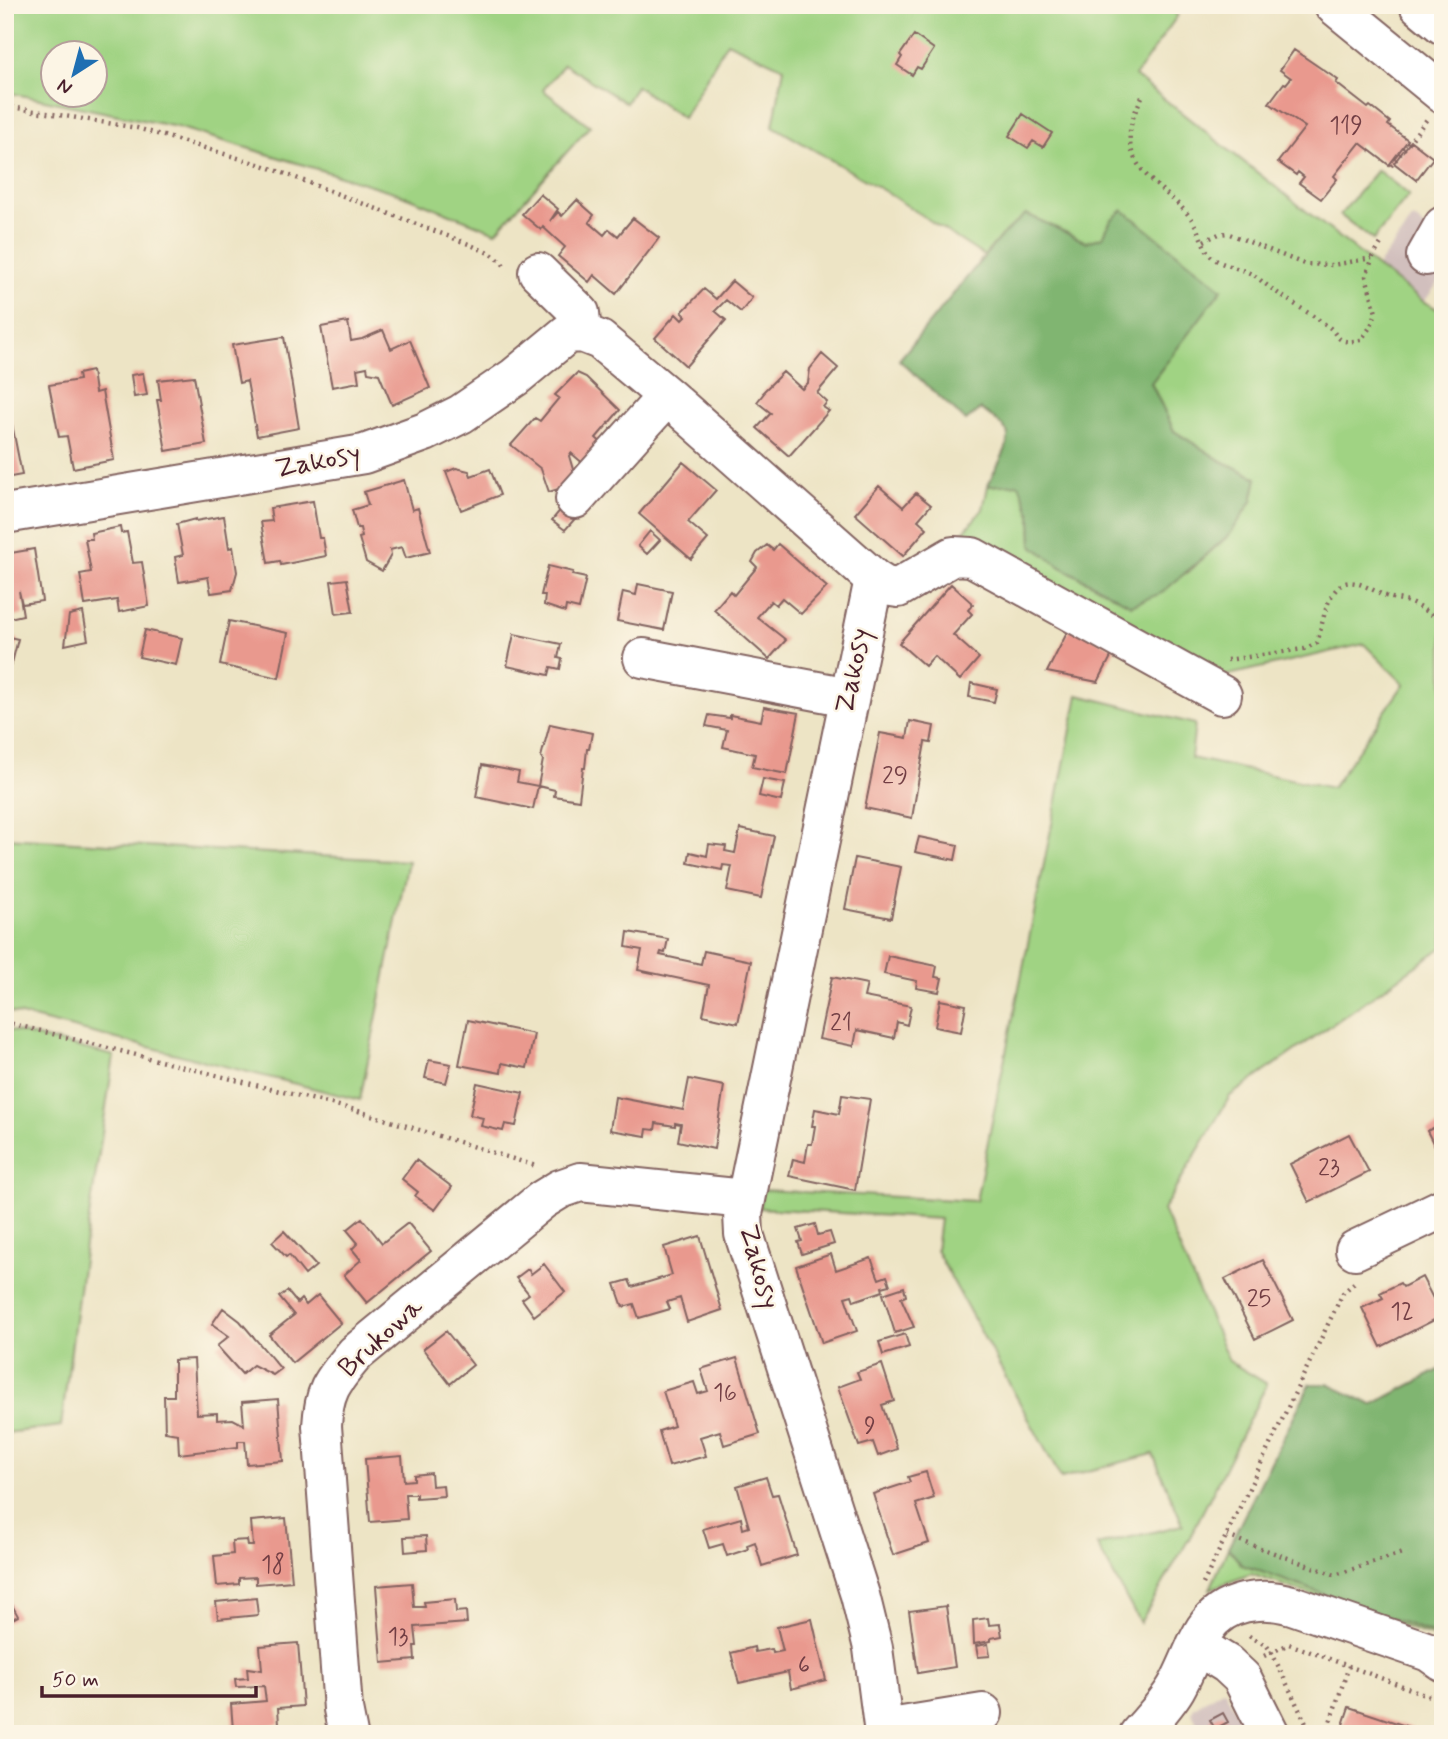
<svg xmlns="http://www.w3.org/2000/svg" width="1448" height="1739" viewBox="0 0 1448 1739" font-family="Mynerve,sans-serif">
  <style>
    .industrial { fill: #d1bfbd }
    .green { fill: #a0d383; stroke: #757957; stroke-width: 2; fill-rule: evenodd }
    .forest { fill: #80b571; stroke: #656a4e; stroke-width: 2 }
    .building { fill: #e9998e }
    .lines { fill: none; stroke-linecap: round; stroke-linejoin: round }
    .minor-casing { stroke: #836461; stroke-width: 42 }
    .path { stroke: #836461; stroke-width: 4.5; stroke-dasharray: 2 5; stroke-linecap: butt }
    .minor { stroke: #fff; stroke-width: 38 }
    .labels { text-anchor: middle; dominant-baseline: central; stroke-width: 5; stroke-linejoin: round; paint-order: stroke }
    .number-label { font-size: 24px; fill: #723e44 }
    .street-label { font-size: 28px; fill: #4a1f2b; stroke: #fcf5e5 }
  </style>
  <rect width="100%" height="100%" fill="#fcf5e5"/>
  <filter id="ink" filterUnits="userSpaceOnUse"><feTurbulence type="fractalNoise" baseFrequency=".0143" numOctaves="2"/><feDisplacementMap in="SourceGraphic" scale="14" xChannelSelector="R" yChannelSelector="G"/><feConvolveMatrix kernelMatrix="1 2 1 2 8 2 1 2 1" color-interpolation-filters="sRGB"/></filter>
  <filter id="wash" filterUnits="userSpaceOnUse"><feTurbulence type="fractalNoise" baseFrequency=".00686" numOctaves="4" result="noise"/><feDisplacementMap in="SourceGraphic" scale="28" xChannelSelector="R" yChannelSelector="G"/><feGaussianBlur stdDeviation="1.57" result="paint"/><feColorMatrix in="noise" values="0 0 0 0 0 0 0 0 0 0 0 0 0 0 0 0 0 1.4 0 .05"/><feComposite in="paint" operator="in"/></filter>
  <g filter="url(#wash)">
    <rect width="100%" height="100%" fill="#ede4c5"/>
    <!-- industrial -->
    <path class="industrial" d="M1413,218L1443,240V276L1424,302L1377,267Z
      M1224,1689L1244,1728L1233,1734H1201L1192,1712L1194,1707Z"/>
    <!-- green -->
    <path class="green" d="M5,5H1164L1178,15L1135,76L1377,267L1424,302L1443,312V947L1230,1096L1163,1210L1229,1361L1267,1384L1190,1537L1140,1623L1097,1545L1183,1525L1153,1454L1061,1478L936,1250L940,1219L759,1208L763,1190L976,1201L1078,695L1195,724L1191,758L1332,788L1404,684L1364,644L1207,680L955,542L983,509L988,486L1019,483L1031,515L1032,545L1061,567L1104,591L1187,573L1230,534L1252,501L1257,478L1220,460L1174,431L1151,383L1222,289L1111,220L1103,237L1086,242L1026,214L1001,236L984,256L886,192L773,126L784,68L727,42L683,118L636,86L626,103L564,64L543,90L590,126L496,232L397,193L177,127L5,92ZM52,52H94V94H52Z
      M1377,170L1409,195L1373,240L1340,215Z
      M5,838L408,861L360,1100L5,1011Z
      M5,1029L114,1056L86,1237L61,1426L5,1433Z
      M1228,1548L1242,1565L1443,1637V1640L1251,1574L1210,1589Z"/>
    <!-- forest -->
    <path class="forest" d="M1123,210L1222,289L1151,383L1174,431L1220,460L1257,478L1252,501L1230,534L1162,593L1131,605L1061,567L1032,545L1031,515L1019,484L988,486C992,471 1013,446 1007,432C1003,424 989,415 981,409L966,421L899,360L1001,236L1026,214L1086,242L1103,237L1111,220Z
      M1443,1368V1637L1242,1565L1228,1548L1310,1384H1328L1372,1405Z"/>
    <g id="blocks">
      <!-- building -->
      <path class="building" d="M914,35L934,49L921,69L917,67L912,75L897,65L902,57L900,55Z
        M1294,50L1338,80L1336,83L1368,108L1370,106L1390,122L1388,125L1408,140L1389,165L1360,143L1334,176L1337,179L1321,199L1299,183L1304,177L1298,172L1296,175L1278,162L1305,127L1269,103L1284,83L1286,84L1291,78L1280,70Z
        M1023,114L1052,133L1043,147L1033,141L1028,148L1009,136Z
        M1411,141L1433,158L1416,180L1394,163Z
        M540,194L558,209L550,221L558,212L562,216L577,200L594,215L589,222L604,235L609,229L618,236L633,218L659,238L616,294L594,275L589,282L558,256L565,247L543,227L541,230L522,214Z
        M732,281L752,298L741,312L726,300L715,311L726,320L686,366L655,338L676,314L682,320L686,316L682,312L704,289L716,299Z
        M348,322L351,341L362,339L383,330L391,349L410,340L430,388L392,405L379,374L368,372L367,367L357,369L359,382L332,387L321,327Z
        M284,337L299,428L257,436L247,381L239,383L232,345Z
        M822,354L838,368L817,393L827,402L823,407L829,411L789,456L757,428L771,413L757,402L764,393L763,392L783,372L802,389L808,383L810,369Z
        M92,371L95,393L102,391L114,460L73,468L67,436L59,437L49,385L79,380L78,374Z
        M143,373L147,395L134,397L131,375Z
        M577,373L586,377L620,410L596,438L607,448L585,465L571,453L569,456L577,483L549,492L541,469L511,445L535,418L540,421L559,398L555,395Z
        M194,376L206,444L166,451L157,400H161L158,380Z
        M5,412H9L12,424L22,475L5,478Z
        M683,462L716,490L688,522L708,539L691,559L639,514Z
        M456,468L469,471L471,476L490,469L500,495L461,510L446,472Z
        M404,480L412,510L418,508L430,552L406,558L402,547L390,550L391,555L382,571L366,562L359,538L362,537L360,528H357L352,510L368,505L364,492Z
        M879,486L903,507L916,493L931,505L918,520L927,528L903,556L855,514Z
        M313,501L319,538H323L326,556L281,565L280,561L268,563L261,522L272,521L270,508Z
        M567,502L580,513L565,530L552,520Z
        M224,516L229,548L233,547L237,572L232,590L211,593L208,577L179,582L175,557L183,555L177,524L195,519V521Z
        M120,527L121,533L127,532L133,563L142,562L149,606L119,612L117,600L85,605L80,574L91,572L85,539H92L91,533Z
        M650,531L660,540L647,554L638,546Z
        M778,544L827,587L801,614L782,598L776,605L771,601L757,617L786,640L769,659L714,610L730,591L734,595L757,567L752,562L757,553L767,545L773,550Z
        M34,549L42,601L22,604L19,591L23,615L5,619V554Z
        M548,566L573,572L572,575L586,578L579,609L566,606L565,612L544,605L545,595H541Z
        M347,579L353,612L336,614L331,581Z
        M638,584L672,591L664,630L617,621L623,592L636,595Z
        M951,584L973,604L968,610L972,614L953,635L979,658L960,680L934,656L925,666L899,643Z
        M83,612L88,640L65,645L69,615Z
        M229,621L288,633L279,678L220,665Z
        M1071,625L1115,649L1098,682L1047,672Z
        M145,630L182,638L176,665L139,657Z
        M514,634L561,644L558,658L562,659L560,669L551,667L549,675L507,666Z
        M5,636L18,639L11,667L5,666Z
        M971,683L997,689L994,702L969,697Z
        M764,707L799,713L787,774L752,767L755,754L723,747L727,730L706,726L709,715L730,718V715L761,721Z
        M910,721L934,726L931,743L925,742L912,818L865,808L880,733L907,738Z
        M550,724L592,733L589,749H587L585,768H583L579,800L554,796L555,790L538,786L543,760L541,757Z
        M482,765L519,772L517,782L538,786L533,809L476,797Z
        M763,779L785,783L781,801L759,796Z
        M740,829L774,836L761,898L727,891L732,866L723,865L722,870L688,863L690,852L707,856L709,844L726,846L725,851L735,853Z
        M919,837L958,845L955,860L915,852Z
        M855,858L901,867L891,918L845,909Z
        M628,932L668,939L665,953L661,952L660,955L701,964L704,951L751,961L738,1023L703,1015L709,985L638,970L642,950L626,947Z
        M888,956L937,966L935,977L942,978L939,992L916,988L917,981L884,974Z
        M832,977L867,984L864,997L911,1006L907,1025L897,1022L894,1038L857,1030L854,1046L819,1039Z
        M940,1000L966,1005L961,1032L935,1027Z
        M468,1020L534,1034L527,1068L502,1063L501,1073L459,1065Z
        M429,1060L451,1064L446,1083L425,1078Z
        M689,1079L724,1086L714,1149L678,1141L681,1124L675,1123V1126L656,1123L655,1130L647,1129L646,1136L610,1130L615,1097L683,1110Z
        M477,1083L523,1093L516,1126L505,1124L503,1131L481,1126L483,1118L470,1115Z
        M842,1095L870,1099L855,1190L789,1176L793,1159L805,1162L808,1144H812L815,1126H812L815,1109L839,1114Z
        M1443,1123V1163L1427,1131Z
        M1349,1134L1369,1172L1309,1202L1290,1164Z
        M416,1160L452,1187L435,1210L415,1196L418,1192L402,1179Z
        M362,1218L382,1243L408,1223L431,1251L367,1303L344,1275L361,1260L352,1249L358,1243L347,1230Z
        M815,1224L818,1235L830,1232L834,1244L802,1254L798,1242L802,1241L798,1229Z
        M284,1231L316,1266L305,1275L289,1255L286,1257L272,1242Z
        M700,1236L722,1310L687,1322L680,1298L667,1302L670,1309L639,1318L634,1304L623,1307L615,1284L629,1280L632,1287L672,1275L664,1247Z
        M831,1254L836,1270L871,1258L879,1279L887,1276L890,1285L882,1287L883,1291L854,1301L852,1295L845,1297L857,1331L822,1343L796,1266Z
        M1263,1260L1293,1320L1255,1339L1225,1279Z
        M544,1264L565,1292L534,1316L522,1299L529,1294L516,1278L528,1269L531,1274Z
        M1422,1277L1442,1316L1381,1347L1362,1308L1383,1298L1380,1293L1400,1283L1403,1287Z
        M904,1287L906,1296L901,1298L914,1327L895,1333L883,1294Z
        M287,1291L297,1303L301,1299L306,1305L318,1295L341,1323L292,1363L269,1335L294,1315L279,1297Z
        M223,1308L240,1321L281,1369L273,1375L253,1365L242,1374L217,1346L229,1336L212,1324Z
        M446,1331L473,1365L450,1384L423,1349Z
        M905,1334L909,1347L883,1355L879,1342Z
        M737,1358L760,1434L724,1445L720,1431L700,1437L706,1456L669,1466L659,1431L674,1426L663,1391L694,1382L698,1394L708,1391L701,1369Z
        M194,1359L197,1414L217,1413V1420L233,1419L244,1425L242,1402L278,1399L283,1461L247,1464L245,1441H238V1447L179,1454L178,1434L165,1432L164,1396H174V1360Z
        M882,1364L894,1401L882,1405L897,1449L878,1456L873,1442L859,1446L838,1387L860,1379L857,1372Z
        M402,1456L404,1481L414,1480V1475L431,1473L432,1486L443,1485L444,1496L416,1498V1494H405L407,1519L370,1522L365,1459Z
        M926,1472L934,1498L916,1504L929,1543L893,1555L873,1494L910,1482L908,1477Z
        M766,1477L772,1495L778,1494L797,1555L762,1566L755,1542L747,1545L748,1549L727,1556L723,1544L709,1548L703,1529L741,1518L743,1529L749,1527L737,1486Z
        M286,1518L292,1581L256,1584V1577L239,1578V1584L217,1586L214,1556L233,1554L232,1541L247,1540L248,1546H253L251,1521Z
        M426,1536L427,1550L405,1552L404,1537Z
        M412,1583L414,1607H425L424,1602L455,1599L456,1612L466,1611L467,1623L415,1627L417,1646H414L415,1660L382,1663L376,1586Z
        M5,1592L18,1616L5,1623Z
        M256,1598L258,1615L218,1619L216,1602Z
        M946,1606L955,1667L918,1673L909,1611Z
        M988,1618L989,1625L1000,1624L1002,1636L991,1638V1641L974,1644L973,1620Z
        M812,1619L826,1680L791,1689L788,1672L739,1683L731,1653L754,1647L755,1652L772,1649L773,1653L783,1651L777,1627Z
        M298,1643L303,1706L278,1708L279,1724L269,1725L266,1730L257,1732V1729L233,1730L231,1704L266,1701L264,1686L236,1687L235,1679L248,1678L247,1668L262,1670L260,1646Z
        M988,1644L990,1656L978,1657L976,1646Z
        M1349,1707L1415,1729L1413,1734H1340Z
        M1223,1713L1228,1722L1215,1729L1210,1720Z"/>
    </g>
  </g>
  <g filter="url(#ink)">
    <use href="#blocks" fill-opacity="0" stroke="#836461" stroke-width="2"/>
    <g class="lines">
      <defs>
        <path id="minor" d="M1334,5L1443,94
          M1419,5L1443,25
          M1426,256L1443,226
          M538,272L580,313L582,333
          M575,499L667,396
          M5,514L364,454L425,432L461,414L515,377L567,334L582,333L600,340L667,396L874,579L885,586L898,588L953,556L972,557L1222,695
          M874,579L743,1214L744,1234L860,1595L873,1648L884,1734
          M643,658L849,697
          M1355,1250L1443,1208
          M1196,1645L1227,1664L1242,1678L1270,1734
          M884,1729L983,1713
          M348,1734L343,1709L322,1426C324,1389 333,1381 355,1354L542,1200L560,1189L580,1182L745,1199
          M1139,1734C1152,1719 1166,1705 1176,1688C1187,1669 1193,1648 1205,1629C1224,1600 1262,1596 1292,1605L1429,1652L1443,1662"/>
      </defs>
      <!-- minor casing -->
      <use href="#minor" class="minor-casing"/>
      <!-- path -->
      <path class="path" d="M1142,97C1132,117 1124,137 1135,159C1148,184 1174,196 1190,217C1199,229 1203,247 1210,255C1220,267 1244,267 1258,278C1280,297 1306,310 1329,327C1333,330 1336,336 1340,339C1346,343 1354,341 1361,340L1371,326L1376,313L1366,276L1373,257L1383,240
        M5,106L137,128L265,166L471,245L495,256L507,268
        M1391,166L1427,119
        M1204,241L1219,234L1227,233L1304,264L1333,265L1372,258
        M1227,660L1304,649L1317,643C1323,625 1325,594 1343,584C1356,577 1377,594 1389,597C1394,599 1400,599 1405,601C1418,605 1431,615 1443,622
        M5,1022L355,1110L536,1166
        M1227,1536L1335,1575L1402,1553
        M1203,1584L1343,1293L1354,1283
        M1249,1636L1267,1646L1272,1653L1311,1734
        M1264,1656L1289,1644L1443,1701
        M1326,1734L1349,1666"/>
      <!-- minor -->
      <use href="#minor" class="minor"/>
    </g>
  </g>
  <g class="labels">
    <!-- number labels -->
    <g class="number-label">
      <text x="1346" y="126">119</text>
      <text x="895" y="776">29</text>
      <text x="841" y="1023">21</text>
      <text x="1329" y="1168">23</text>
      <text x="1259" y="1299">25</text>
      <text x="1402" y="1312">12</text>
      <text x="725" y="1393">16</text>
      <text x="870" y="1426">9</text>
      <text x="273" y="1565">18</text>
      <text x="398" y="1637">13</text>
      <text x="804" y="1665">6</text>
    </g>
    <!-- street labels -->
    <g class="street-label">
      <text transform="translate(318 462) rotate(-11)">Zakosy</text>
      <text transform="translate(854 671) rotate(-78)">Zakosy</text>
      <text transform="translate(758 1267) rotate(75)">Zakosy</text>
      <text transform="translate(381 1338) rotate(-43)">Brukowa</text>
    </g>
  </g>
  <!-- margin -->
  <rect width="1448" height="1739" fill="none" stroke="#fcf5e5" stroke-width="28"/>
  <!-- north arrow -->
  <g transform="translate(74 74) rotate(216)"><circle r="33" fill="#fcf5e5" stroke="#b59f9b" stroke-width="2"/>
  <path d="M0-5L12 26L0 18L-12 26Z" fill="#1f6fb2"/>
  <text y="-10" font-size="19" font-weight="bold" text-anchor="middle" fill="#4a1f2b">N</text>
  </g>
  <!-- scale -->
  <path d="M42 1686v10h214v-10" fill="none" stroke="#4a1f2b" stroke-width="3.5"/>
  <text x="52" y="1686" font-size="21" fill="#4a1f2b" stroke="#fcf5e5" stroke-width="5" paint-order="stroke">50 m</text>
</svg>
